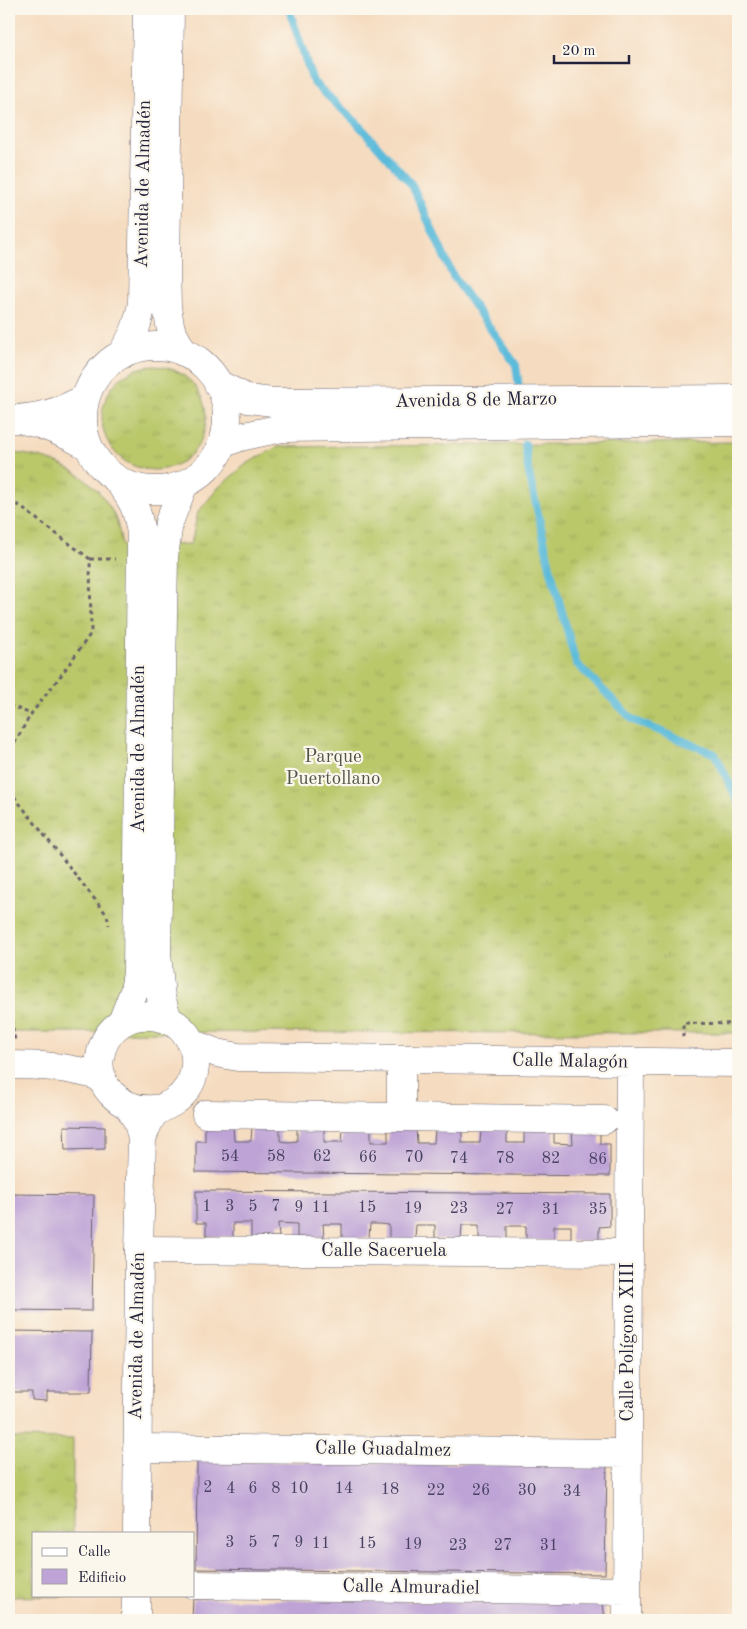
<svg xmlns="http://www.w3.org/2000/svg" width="747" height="1629" viewBox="0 0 747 1629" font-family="'Old Standard TT',serif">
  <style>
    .grass { fill: url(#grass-tufts); stroke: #6e7552 }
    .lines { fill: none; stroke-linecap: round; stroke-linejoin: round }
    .stream { stroke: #5bbbda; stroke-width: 8 }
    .building { fill: #bda3d6 }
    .minor-casing { stroke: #6c636a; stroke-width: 29 }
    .primary-casing { stroke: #6c636a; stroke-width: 29 }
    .path { stroke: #6c636a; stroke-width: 3; stroke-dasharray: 4 4; stroke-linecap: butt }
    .minor { stroke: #fff; stroke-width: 28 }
    .primary { stroke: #fff; stroke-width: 28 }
    .labels { text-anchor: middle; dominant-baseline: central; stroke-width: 4.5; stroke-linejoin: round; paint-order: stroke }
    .number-label { font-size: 16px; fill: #494262 }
    .street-label { font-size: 19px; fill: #22223b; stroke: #fbf7ec }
    .park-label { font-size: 19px; fill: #505449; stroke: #fbf7ec }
  </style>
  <defs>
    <pattern id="grass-tufts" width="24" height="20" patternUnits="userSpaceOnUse" patternTransform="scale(1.25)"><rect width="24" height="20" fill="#bac86a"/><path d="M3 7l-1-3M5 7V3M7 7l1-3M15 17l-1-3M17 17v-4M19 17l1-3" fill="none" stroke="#a0ac5d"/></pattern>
  </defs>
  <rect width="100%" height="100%" fill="#fbf7ec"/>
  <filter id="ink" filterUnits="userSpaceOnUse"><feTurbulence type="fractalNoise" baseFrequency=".02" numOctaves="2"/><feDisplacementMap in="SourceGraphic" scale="10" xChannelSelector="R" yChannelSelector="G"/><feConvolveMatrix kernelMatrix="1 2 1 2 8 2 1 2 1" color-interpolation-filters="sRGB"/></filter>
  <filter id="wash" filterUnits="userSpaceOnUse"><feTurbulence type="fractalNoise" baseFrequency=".0096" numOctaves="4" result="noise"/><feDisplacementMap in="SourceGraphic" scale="20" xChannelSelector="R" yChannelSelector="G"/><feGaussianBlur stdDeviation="1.12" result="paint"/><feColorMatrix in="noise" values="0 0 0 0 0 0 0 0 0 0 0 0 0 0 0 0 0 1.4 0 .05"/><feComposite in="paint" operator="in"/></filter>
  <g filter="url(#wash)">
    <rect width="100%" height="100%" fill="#f5dcc0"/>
    <!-- grass -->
    <path class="grass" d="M102 418a52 52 0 1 1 104 0a52 52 0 1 1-104 0Z
      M738,442V801L727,779L738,804V1033L9,1032V453C51,454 95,475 114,515C118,523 120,535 122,545L191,544L198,512L219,487L246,464L277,447Z
      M9,1438L73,1439V1533H34V1595L73,1596L9,1597Z"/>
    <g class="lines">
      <!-- stream -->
      <path class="stream" d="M289,9L313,82L357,123L412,185L453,276L516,365L519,388
        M525,444L528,469L551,571L576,663L633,720L715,754L738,801"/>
    </g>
    <g id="blocks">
      <!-- building -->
      <path class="building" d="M64,1126L105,1127V1149L65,1150Z
        M205,1126H233L234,1141H251L252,1126H280V1141L288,1142L297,1141V1127H324V1142H342L343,1127H371V1142H388V1128H416L417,1143H434L435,1128H462V1143H480L481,1129L507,1128V1143H524V1129H554V1143L573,1144L572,1129H600V1144H610V1176L196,1172V1141H205Z
        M196,1191L610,1194V1226L599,1227V1242L571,1241V1226H554V1241L526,1240V1226H507V1240H479V1225H462L461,1239H435V1225H416L415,1239H389V1225L379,1224H370L369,1238H342V1224H323L324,1238L297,1237V1224L278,1223L279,1237H251V1223H233V1237L206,1236V1223H196Z
        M9,1194L94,1195L92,1311L9,1310Z
        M9,1331L92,1332L91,1392H47V1401L32,1400V1392H9Z
        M197,1461L607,1465L605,1574L196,1569Z
        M193,1599L603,1603L605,1620H192Z"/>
    </g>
  </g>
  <g filter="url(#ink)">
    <use href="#blocks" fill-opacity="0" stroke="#6c636a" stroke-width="1"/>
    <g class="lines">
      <defs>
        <path id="minor" d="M218,384L248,399L272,402L738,399
          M9,419C36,419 62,412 85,398
          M23,420C47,425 67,434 88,446
          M222,444L240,437L282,428L738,422
          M191,1043L217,1053L238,1057L738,1063
          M9,1065C43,1065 68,1067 102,1077
          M206,1114L604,1120
          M401,1116V1059
          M139,1250L629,1253
          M137,1448L628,1453
          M194,1585L627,1591
          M627,1620L630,1063"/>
        <path id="primary" d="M170,9L166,266L167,308L171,330L183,352
          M83 418a72 72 0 1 1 144 0a72 72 0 1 1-144 0Z
          M121,355C133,336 138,326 142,303L147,9
          M117,480C133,500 137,508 141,533L137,973L134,991L122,1022
          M168,1019L161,998L157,953L164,557L169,522L184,484
          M129,1107L138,1122L142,1139L139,1250L137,1533
          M142,1139C145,1132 148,1121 153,1115C159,1108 168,1106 175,1101C184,1095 192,1083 194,1073C207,1009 111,992 100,1057C98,1069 102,1084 111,1093C125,1108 142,1112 162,1108
          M136,1620V1595"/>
      </defs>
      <!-- minor casing -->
      <use href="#minor" class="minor-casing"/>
      <!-- primary casing -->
      <use href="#primary" class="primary-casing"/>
      <!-- path -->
      <path class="path" d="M9,501L18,505L90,559L91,633L62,674L31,714L9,753
        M9,519L18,505
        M90,559H115
        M9,705L31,714
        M9,790L107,915L109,925
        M9,1004L15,1041
        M683,1037V1023L738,1024"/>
      <!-- minor -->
      <use href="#minor" class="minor"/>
      <!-- primary -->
      <use href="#primary" class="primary"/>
    </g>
  </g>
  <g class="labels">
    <!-- number labels -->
    <g class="number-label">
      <text x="230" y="1157">54</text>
      <text x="276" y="1157">58</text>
      <text x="322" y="1157">62</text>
      <text x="368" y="1158">66</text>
      <text x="414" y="1158">70</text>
      <text x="459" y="1159">74</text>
      <text x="505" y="1159">78</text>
      <text x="551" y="1159">82</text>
      <text x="598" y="1160">86</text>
      <text x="207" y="1207">1</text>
      <text x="230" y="1207">3</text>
      <text x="253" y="1207">5</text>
      <text x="276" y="1207">7</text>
      <text x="299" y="1208">9</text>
      <text x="321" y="1208">11</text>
      <text x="367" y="1208">15</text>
      <text x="413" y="1209">19</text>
      <text x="459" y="1209">23</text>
      <text x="505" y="1210">27</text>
      <text x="551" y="1210">31</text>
      <text x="598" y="1210">35</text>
      <text x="208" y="1488">2</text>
      <text x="231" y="1489">4</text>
      <text x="253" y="1489">6</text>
      <text x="276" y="1489">8</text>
      <text x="299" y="1489">10</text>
      <text x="344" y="1489">14</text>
      <text x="390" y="1490">18</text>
      <text x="436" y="1491">22</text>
      <text x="481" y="1491">26</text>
      <text x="527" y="1491">30</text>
      <text x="572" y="1492">34</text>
      <text x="230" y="1543">3</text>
      <text x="253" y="1543">5</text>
      <text x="276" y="1543">7</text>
      <text x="299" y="1543">9</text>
      <text x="321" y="1544">11</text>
      <text x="367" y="1544">15</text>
      <text x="413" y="1545">19</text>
      <text x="458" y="1546">23</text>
      <text x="503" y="1546">27</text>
      <text x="549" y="1546">31</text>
    </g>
    <!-- street labels -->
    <g class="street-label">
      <text transform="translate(144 184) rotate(-89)">Avenida de Almadén</text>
      <text transform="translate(476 401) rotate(-1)">Avenida 8 de Marzo</text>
      <text transform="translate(139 749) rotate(-90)">Avenida de Almadén</text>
      <text transform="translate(570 1062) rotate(1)">Calle Malagón</text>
      <text x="384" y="1251">Calle Saceruela</text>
      <text transform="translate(138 1336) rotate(-89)">Avenida de Almadén</text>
      <text transform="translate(628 1342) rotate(-90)">Calle Polígono XIII</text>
      <text transform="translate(383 1450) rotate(1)">Calle Guadalmez</text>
      <text transform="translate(411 1588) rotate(1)">Calle Almuradiel</text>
    </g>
    <!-- park labels -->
    <g class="park-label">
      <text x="333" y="757">Parque<tspan x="333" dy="22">Puertollano</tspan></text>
    </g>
  </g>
  <!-- margin -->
  <rect width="747" height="1629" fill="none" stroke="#fbf7ec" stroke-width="30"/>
  <!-- legend -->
  <rect x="32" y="1532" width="162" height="65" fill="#fbf7ec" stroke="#a4a2a5"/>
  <rect x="42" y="1548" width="25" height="8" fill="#ffffff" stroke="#a4a2a5"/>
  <text x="78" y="1556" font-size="15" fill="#22223b">Calle</text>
  <rect x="42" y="1569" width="25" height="15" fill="#bda3d6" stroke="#a4a2a5"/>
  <text x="78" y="1582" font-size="15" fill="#22223b">Edificio</text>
  <!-- scale -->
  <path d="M554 55v8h75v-8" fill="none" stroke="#22223b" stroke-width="2.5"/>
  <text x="562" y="55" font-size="15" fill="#22223b" stroke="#fbf7ec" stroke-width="4" paint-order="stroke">20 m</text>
</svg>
